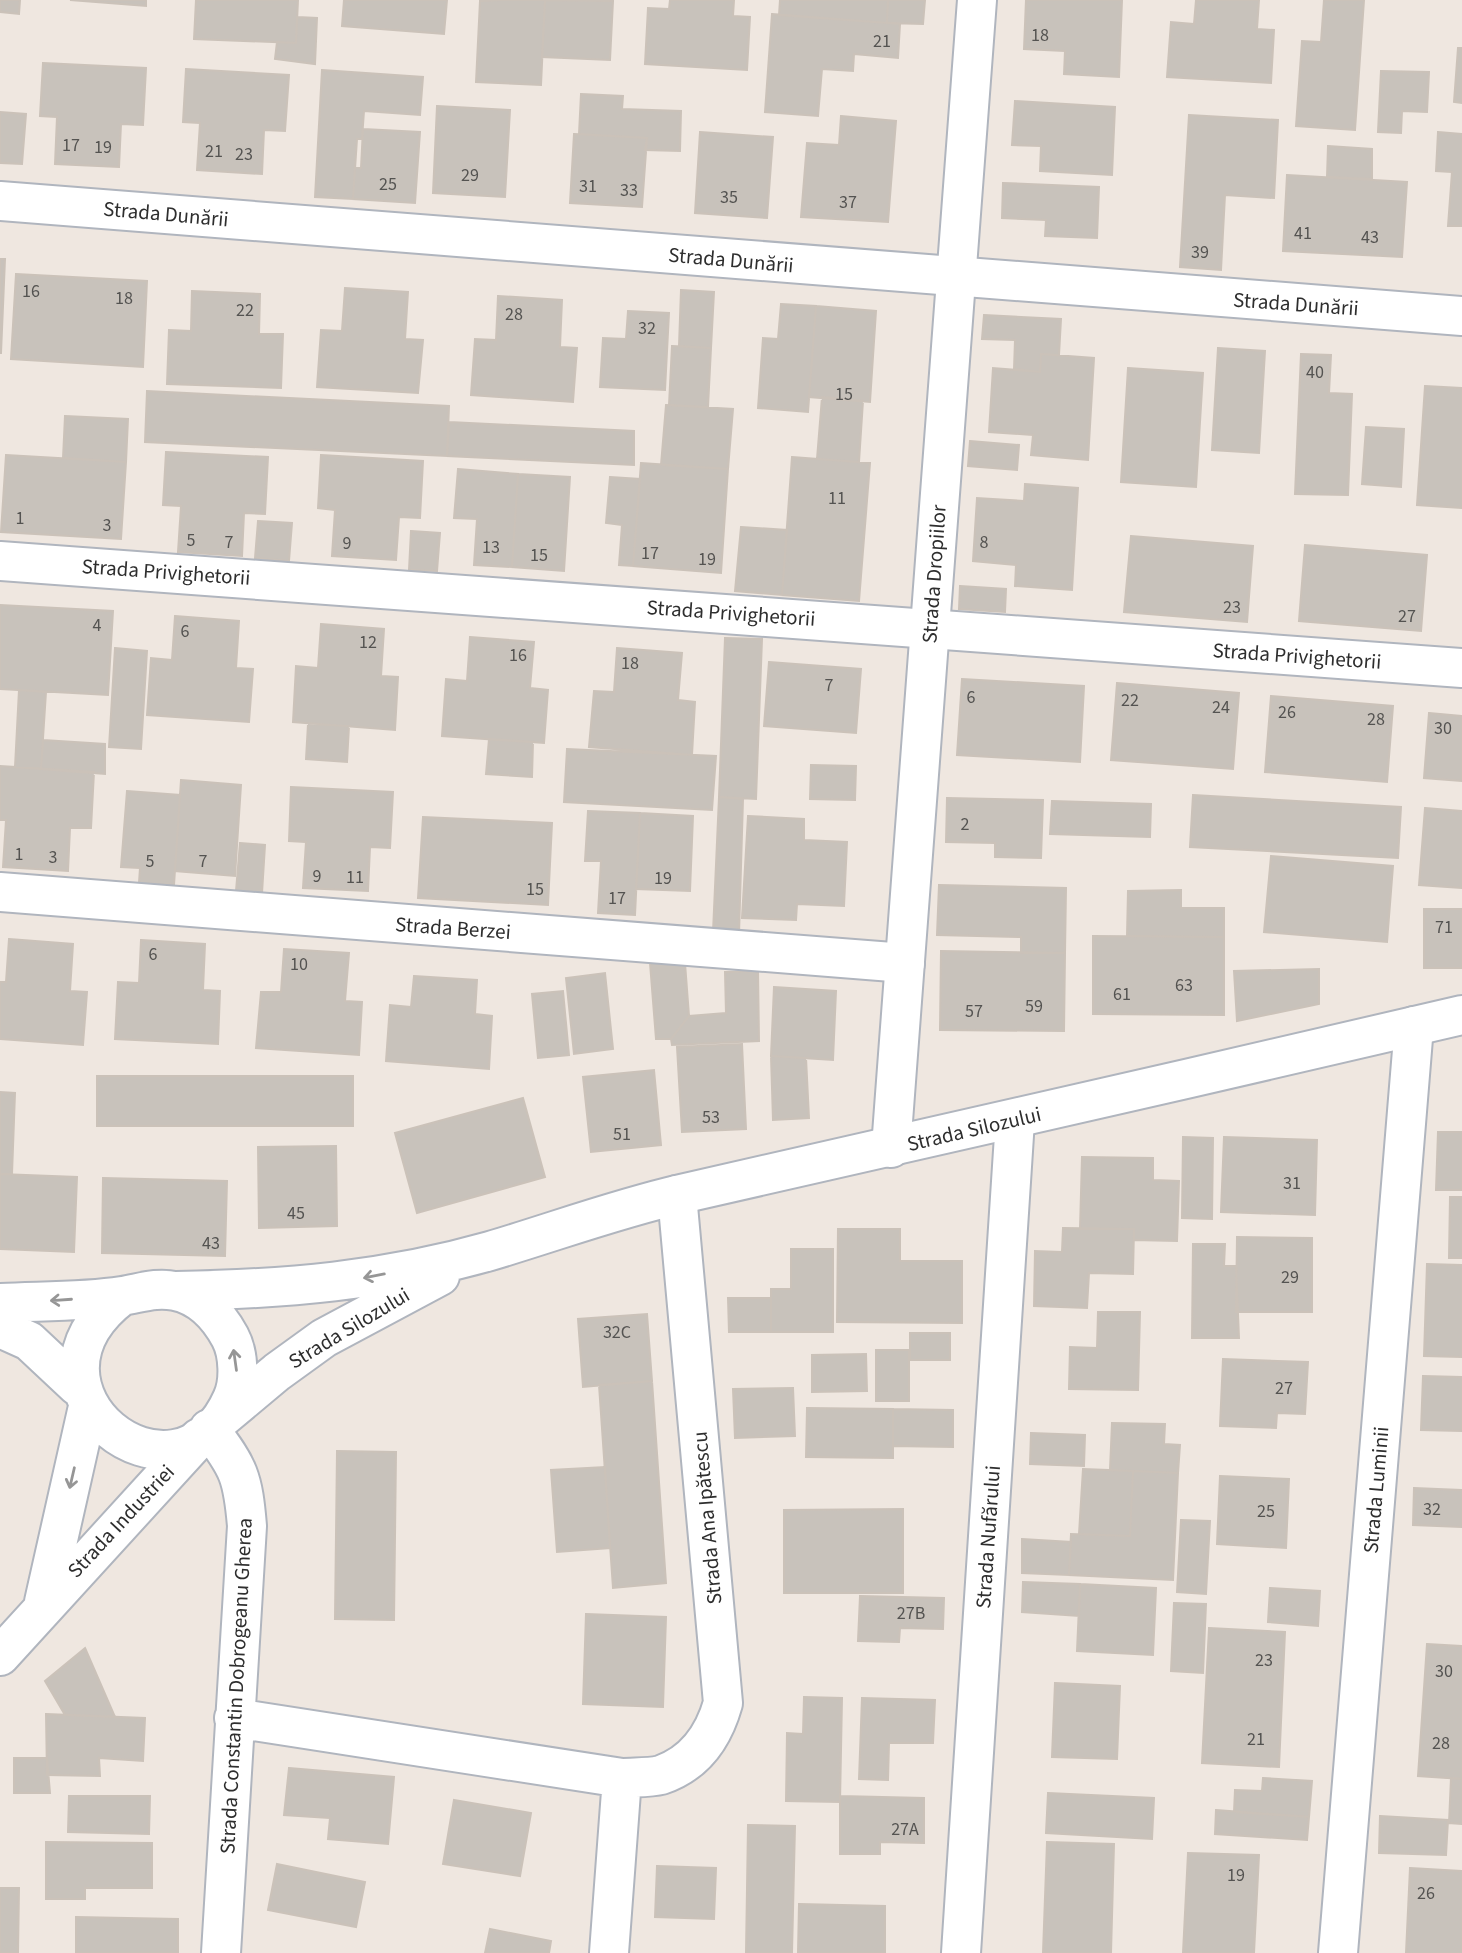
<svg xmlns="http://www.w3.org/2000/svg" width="1462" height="1953" viewBox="0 0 1462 1953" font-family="'Source Sans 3',sans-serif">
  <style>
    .building { fill: #c8c2bb; stroke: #cbc2b9; stroke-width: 2 }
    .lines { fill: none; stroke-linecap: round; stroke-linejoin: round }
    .minor-casing { stroke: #b0b5be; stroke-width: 42 }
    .tertiary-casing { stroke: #b0b5be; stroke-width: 42 }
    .secondary-casing { stroke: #b0b5be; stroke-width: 42 }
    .minor { stroke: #fff; stroke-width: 38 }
    .tertiary { stroke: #fff; stroke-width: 38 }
    .secondary { stroke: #fff; stroke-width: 38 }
    .oneway { stroke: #969696 }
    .labels { text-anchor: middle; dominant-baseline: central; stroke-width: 5; stroke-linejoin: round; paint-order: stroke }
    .number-label { font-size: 18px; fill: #545351 }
    .street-label { font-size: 21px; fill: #2e2e2e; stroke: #fff }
  </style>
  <rect width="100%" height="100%" fill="#efe7e0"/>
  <!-- building -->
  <path class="building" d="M0,0H20L19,14L0,12Z
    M70,0H146V6Z
    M196,0H298L296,43L194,39Z
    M344,0H447L444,34L342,26Z
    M500,0H545L541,85L476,82L480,1Z
    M545,0L613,1L610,60L542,57Z
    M670,0H734L733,16L750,17L747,70L645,64L648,8L669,9Z
    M780,0H888L887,23L779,15Z
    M888,0H925L923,24L887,23Z
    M1026,0H1122L1119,77L1064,74L1065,51L1024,49Z
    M1196,0H1259L1257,29L1274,30L1271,83L1167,77L1171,22L1194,24Z
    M1324,0H1364L1355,130L1296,126L1302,41L1321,42Z
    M772,14L900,24L898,58L854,54L853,71L822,69L818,116L765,112Z
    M297,17L317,18L315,64L275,59L277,42L296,43Z
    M1458,48H1462V103L1454,102Z
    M43,63L146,68L143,125L121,124L119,167L55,164L57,117L40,116Z
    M186,69L289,75L285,131L264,130L262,174L197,170L200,123L183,122Z
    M322,70L423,77L420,115L364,111L362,139H357L353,199L315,197Z
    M1381,71L1429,72L1427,112L1402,111L1401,133L1378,132Z
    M581,94L623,96L622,109L681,111L680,151L645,150L647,138L579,134Z
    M1015,101L1115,107L1112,175L1040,171L1041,146L1012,145Z
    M437,106L510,110L505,197L433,193Z
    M0,112L26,114L22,164L0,163Z
    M1189,115L1278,120L1274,198L1225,195L1221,270L1180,267Z
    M841,116L896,121L888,222L801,217L807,143L839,145Z
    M363,129L420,132L415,203L353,199L355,167L361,168Z
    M700,132L773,137L767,218L695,213Z
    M1438,132L1462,134V226H1448L1452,172L1436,171Z
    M574,134L647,138L642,207L570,203Z
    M1328,146L1372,149V179L1327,177Z
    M1287,175L1407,182L1402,257L1283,251Z
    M1003,183L1099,187L1097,238L1045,236L1046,220L1002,218Z
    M0,259H5L1,353H0Z
    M16,274L147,281L143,367L11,359Z
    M345,288L408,292L405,339L423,340L418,393L317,387L321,330L342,331Z
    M681,290L714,292L711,348L679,346Z
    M192,291L260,294L259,334H283L281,388L167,384L169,330L191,331Z
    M498,296L562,300L560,347L577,348L573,402L471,395L475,339L496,340Z
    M781,304L816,306L808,412L758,408L763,338L778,339Z
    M816,306L876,311L870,402L809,397Z
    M628,311L669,313L665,390L600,387L603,338L626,339Z
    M984,315L1061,319L1059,355L1041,354L1040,372L1014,369L1015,340L982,339Z
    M672,346L711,348L708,407L669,405Z
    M1218,348L1265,351L1259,453L1212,450Z
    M1041,354L1094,358L1088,460L1031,455L1033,435L989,432L993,368L1040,372Z
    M1301,354L1331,355L1329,393L1352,394L1348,495L1295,494Z
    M1128,368L1203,373L1196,487L1121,482Z
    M1425,386L1462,388V508L1417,505Z
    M147,391L449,406L447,456L145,442Z
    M822,397L863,401L859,462L817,459Z
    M666,405L733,409L728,469L661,465Z
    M65,416L128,419L126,462L63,458Z
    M449,422L634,431V465L447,456Z
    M1366,427L1404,429L1401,487L1362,484Z
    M970,441L1019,445L1017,470L968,466Z
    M166,452L268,457L265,514L244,513L242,556L178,552L181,506L163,505Z
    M6,455L126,462L121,539L1,532Z
    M321,455L423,461L420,518L399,517L396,560L332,556L335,510L318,508Z
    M792,457L870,463L859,601L782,595Z
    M641,463L728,469L721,573L633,566Z
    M458,469L518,474L512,567L474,565L477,519L454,518Z
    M518,474L570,477L564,571L512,567Z
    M610,477L640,479L633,566L619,565L622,525L606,523Z
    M1025,484L1078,488L1072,590L1015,586L1016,565L973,561L977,498L1024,501Z
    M258,521L292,523L289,561L255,558Z
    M741,527L787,530L782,595L735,591Z
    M411,531L440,533L437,571L409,570Z
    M1131,536L1253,546L1247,622L1124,612Z
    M1305,545L1427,555L1421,631L1299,621Z
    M960,586L1006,589L1005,612L959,609Z
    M0,605L113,611L108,695L0,689Z
    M175,616L239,621L236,668L253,669L249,722L147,715L151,658L172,660Z
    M321,624L384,629L381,676L398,677L395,730L293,722L296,666L318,668Z
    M470,637L534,642L530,688L548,690L544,743L442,736L446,679L467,681Z
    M725,638L762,639L756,799L719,797Z
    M115,648L147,651L141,749L109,747Z
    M617,648L682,653L678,700L695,702L692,755L589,747L594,691L614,692Z
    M769,662L861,669L856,733L764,726Z
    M962,679L1084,686L1080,762L957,755Z
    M1117,683L1239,693L1233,769L1111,760Z
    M19,690L46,692L41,769L15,767Z
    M1271,696L1393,706L1387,782L1265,772Z
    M1429,713L1462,716V781L1424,778Z
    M308,724L349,726L347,762L306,759Z
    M489,739L533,742L532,777L486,774Z
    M43,740L105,744V774L41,769Z
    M567,749L716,756L712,810L564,802Z
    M811,765L856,766L855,800L810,799Z
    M0,766L94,772L91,828H70L68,871L3,867L6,820H0Z
    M181,780L241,785L235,876L175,871Z
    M291,787L393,792L390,848L370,847L368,891L303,888L306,842L289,841Z
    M127,791L180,795L174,885L139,883L140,868L121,867Z
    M1193,795L1401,807L1398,858L1190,847Z
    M719,797L743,799L739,934L713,932Z
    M947,798L1043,800L1041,858L995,857V843L946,842Z
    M1052,801L1151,804L1150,837L1050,834Z
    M1425,808L1462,811V888L1419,885Z
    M588,811L640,813L635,915L598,913L601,861H585Z
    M640,813L693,816L690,891L636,889Z
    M748,816L804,819V840L847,842L844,906L797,904L796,920L742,918Z
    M423,817L552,823L548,905L418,898Z
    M240,843L265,845L262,893L236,891Z
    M1271,856L1393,866L1387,942L1264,932Z
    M939,885L1066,888L1065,953H1021V937L937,935Z
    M1181,890V908H1224V937L1127,936L1128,891Z
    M1424,909H1462V968H1424Z
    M1093,936L1224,937V1015L1093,1014Z
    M9,939L73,944L70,991L87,992L83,1045L0,1039V982H6Z
    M141,940L205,944L203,990L220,991L218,1044L115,1039L118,982L139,983Z
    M284,949L349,953L345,1001L362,1002L359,1055L256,1048L261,992H281Z
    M941,951L1065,953L1064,1031L940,1030Z
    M650,963H685L689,1016L671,1039H656Z
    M1319,969V1004L1237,1021L1234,971Z
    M758,971L759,1041L672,1045L671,1039L689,1016L726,1013L725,972Z
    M605,973L613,1049L574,1054L566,978Z
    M414,976L477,980L475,1014L492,1016L489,1069L386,1061L390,1005L411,1007Z
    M774,987L836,991L833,1060L771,1056Z
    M563,991L569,1055L538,1058L532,994Z
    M742,1044L746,1129L682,1132L677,1047Z
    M771,1056L806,1058L809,1118L773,1120Z
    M654,1070L661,1145L591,1152L583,1077Z
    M97,1076H353V1126H97Z
    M0,1092L15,1093L12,1174H0Z
    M523,1098L545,1177L417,1213L395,1133Z
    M1438,1132H1462V1190H1436Z
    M1183,1137L1213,1138L1212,1219L1182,1218Z
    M1224,1137L1317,1140L1315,1215L1221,1212Z
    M336,1146L337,1226L259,1228L258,1147Z
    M1082,1157L1153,1158V1180L1179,1181L1177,1241L1134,1240V1229H1080Z
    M0,1174L77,1177L74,1252L0,1249Z
    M103,1178L227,1181L225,1256L102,1253Z
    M1450,1197H1462V1258H1449Z
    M1063,1228L1134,1229L1133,1274L1089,1273L1087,1308L1034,1306L1035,1251L1062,1252Z
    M838,1229H900V1261H962V1323L837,1322Z
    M1237,1237L1312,1238V1312H1236Z
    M1193,1244H1225L1224,1266H1236L1239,1338H1192Z
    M791,1249H833V1332H771V1289H791Z
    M1427,1264L1462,1265V1357L1424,1356Z
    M728,1298H771V1332H729Z
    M1098,1312H1140L1138,1390L1069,1389L1070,1347L1097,1348Z
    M647,1314L652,1381L583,1387L578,1319Z
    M910,1333H950V1360H910Z
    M876,1350H909V1401H876Z
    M866,1354L867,1391L812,1392V1355Z
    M1223,1359L1308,1362L1305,1414L1277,1413L1276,1428L1220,1426Z
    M1423,1376L1462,1377V1431L1421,1430Z
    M652,1381L666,1583L613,1588L599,1385Z
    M793,1388L795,1436L735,1438L733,1389Z
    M807,1408L893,1409V1458L806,1457Z
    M893,1409L953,1410V1447L893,1446Z
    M1112,1423L1165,1424L1164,1444L1180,1445L1178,1473L1110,1470Z
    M1031,1433L1085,1435L1084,1466L1030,1464Z
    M337,1451L396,1452L394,1620L335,1619Z
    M605,1467L610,1548L557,1552L551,1470Z
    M1083,1469L1133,1471L1130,1536L1079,1534Z
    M1133,1471L1178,1473L1173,1580L1069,1575L1071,1534L1130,1536Z
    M1220,1476L1289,1479L1286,1548L1217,1544Z
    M1414,1488L1462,1490V1527L1413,1525Z
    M903,1509V1593H784V1510Z
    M1181,1520L1210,1521L1206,1594L1177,1592Z
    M1022,1539L1071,1542L1069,1575L1022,1573Z
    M1023,1582L1080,1584L1079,1616L1022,1612Z
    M1080,1584L1156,1588L1153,1655L1077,1651Z
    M1270,1588L1320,1591L1318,1626L1268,1622Z
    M860,1596L944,1598L943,1629L900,1628L899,1642L858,1641Z
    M1174,1603L1206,1604L1203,1673L1171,1671Z
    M586,1614L666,1617L663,1707L583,1704Z
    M1209,1628L1285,1632L1279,1767L1202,1763Z
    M1427,1644L1462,1646V1779L1418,1776Z
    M85,1648L115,1717L65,1715L45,1681Z
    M1055,1683L1120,1686L1117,1759L1052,1757Z
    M804,1697L842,1698L840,1802L786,1801L787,1733L803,1734Z
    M862,1698L935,1700L933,1743H889L888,1780L859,1779Z
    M46,1714L145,1718L143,1761L99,1758L100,1776L47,1775Z
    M14,1758H47L50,1793H14Z
    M289,1768L394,1777L388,1844L328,1839L330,1818L284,1815Z
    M1263,1778L1312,1781L1309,1817L1234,1812L1235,1790L1262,1791Z
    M1451,1778L1462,1779V1824L1449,1823Z
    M1048,1793L1154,1798L1152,1839L1046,1833Z
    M69,1796H150L149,1834L68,1832Z
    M840,1796L924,1798V1843L880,1842V1854H840Z
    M454,1800L531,1813L520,1876L443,1864Z
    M1216,1810L1309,1817L1307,1840L1215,1834Z
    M1380,1816L1448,1820L1446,1855L1379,1853Z
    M748,1825L795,1826L792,1953H746Z
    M46,1842L152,1843V1888H85V1899H46Z
    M1047,1842L1114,1844L1111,1953H1043Z
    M1188,1853L1259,1855L1254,1953H1183Z
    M277,1864L365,1882L356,1927L268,1910Z
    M657,1866L716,1868L714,1919L655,1917Z
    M1410,1868L1462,1871V1953H1406Z
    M0,1888H19L18,1953H0Z
    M799,1904L885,1906V1953H798Z
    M76,1917L178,1919V1953H76Z
    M490,1929L551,1941L549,1953H485Z"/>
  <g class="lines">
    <defs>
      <path id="minor" d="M0,201L1462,316
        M0,561L1462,668
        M0,892L905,963
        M209,1429C239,1467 243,1478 247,1526L221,1953
        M234,1718L622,1778C634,1777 649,1778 661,1775C696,1763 714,1735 723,1703L677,1195
        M609,1953L622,1778
        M961,1953L1015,1120
        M1338,1953L1414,1026"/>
      <path id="tertiary" d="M891,1148L977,0
        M44,1602L87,1411
        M0,1656L199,1438"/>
      <path id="secondary" d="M176,1291C284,1289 385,1281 490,1251C554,1232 616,1209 681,1194C941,1135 1202,1076 1462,1015
        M0,1303C40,1301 83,1302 122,1296C141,1293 156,1287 175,1291C201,1296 218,1315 230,1337C239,1354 240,1382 232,1399C176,1525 0,1389 122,1296
        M0,1328L29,1341L77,1386
        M222,1418L277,1372L324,1338L440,1276"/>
    </defs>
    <!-- minor casing -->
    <use href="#minor" class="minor-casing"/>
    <!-- tertiary casing -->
    <use href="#tertiary" class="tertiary-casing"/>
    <!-- secondary casing -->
    <use href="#secondary" class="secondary-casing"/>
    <!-- minor -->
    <use href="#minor" class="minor"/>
    <!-- tertiary -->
    <use href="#tertiary" class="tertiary"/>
    <!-- secondary -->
    <use href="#secondary" class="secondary"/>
  </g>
  <!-- one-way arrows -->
  <defs><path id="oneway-shaft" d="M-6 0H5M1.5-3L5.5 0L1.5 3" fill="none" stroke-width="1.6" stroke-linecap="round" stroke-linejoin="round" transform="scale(1.75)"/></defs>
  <g class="oneway">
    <use href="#oneway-shaft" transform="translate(374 1276) rotate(169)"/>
    <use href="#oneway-shaft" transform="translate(61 1300) rotate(176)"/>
    <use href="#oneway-shaft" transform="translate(235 1360) rotate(-98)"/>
    <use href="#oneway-shaft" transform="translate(72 1478) rotate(103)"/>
  </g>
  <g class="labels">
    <!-- number labels -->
    <g class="number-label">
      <text x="1040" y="35">18</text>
      <text x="882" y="41">21</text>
      <text x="71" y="145">17</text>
      <text x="103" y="147">19</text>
      <text x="214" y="151">21</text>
      <text x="244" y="154">23</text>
      <text x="470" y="175">29</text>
      <text x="388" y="184">25</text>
      <text x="588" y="186">31</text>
      <text x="629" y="190">33</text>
      <text x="729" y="197">35</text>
      <text x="848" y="202">37</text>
      <text x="1303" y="233">41</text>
      <text x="1370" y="237">43</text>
      <text x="1200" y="252">39</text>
      <text x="31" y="291">16</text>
      <text x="124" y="298">18</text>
      <text x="245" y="310">22</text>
      <text x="514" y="314">28</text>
      <text x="647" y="328">32</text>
      <text x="1315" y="372">40</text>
      <text x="844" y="394">15</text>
      <text x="837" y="498">11</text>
      <text x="20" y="518">1</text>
      <text x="107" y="525">3</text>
      <text x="191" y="540">5</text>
      <text x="229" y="542">7</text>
      <text x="984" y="542">8</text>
      <text x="347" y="543">9</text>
      <text x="491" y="547">13</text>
      <text x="650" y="553">17</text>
      <text x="539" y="555">15</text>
      <text x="707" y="559">19</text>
      <text x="1232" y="607">23</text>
      <text x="1407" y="616">27</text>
      <text x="97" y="625">4</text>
      <text x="185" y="631">6</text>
      <text x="368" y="642">12</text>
      <text x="518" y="655">16</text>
      <text x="630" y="663">18</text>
      <text x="829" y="685">7</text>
      <text x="971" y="697">6</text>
      <text x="1130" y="700">22</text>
      <text x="1221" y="707">24</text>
      <text x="1287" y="712">26</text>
      <text x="1376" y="719">28</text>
      <text x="1443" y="728">30</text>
      <text x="965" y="824">2</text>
      <text x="19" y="854">1</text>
      <text x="53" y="857">3</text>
      <text x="150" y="861">5</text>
      <text x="203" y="861">7</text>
      <text x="317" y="876">9</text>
      <text x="355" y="877">11</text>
      <text x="663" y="878">19</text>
      <text x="535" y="889">15</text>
      <text x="617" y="898">17</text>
      <text x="1444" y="927">71</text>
      <text x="153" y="954">6</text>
      <text x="299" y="964">10</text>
      <text x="1184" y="985">63</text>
      <text x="1122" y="994">61</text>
      <text x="1034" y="1006">59</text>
      <text x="974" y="1011">57</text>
      <text x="711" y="1117">53</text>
      <text x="622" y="1134">51</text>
      <text x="1292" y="1183">31</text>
      <text x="296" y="1213">45</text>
      <text x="211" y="1243">43</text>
      <text x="1290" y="1277">29</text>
      <text x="617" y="1332">32C</text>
      <text x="1284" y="1388">27</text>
      <text x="1432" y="1509">32</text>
      <text x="1266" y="1511">25</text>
      <text x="911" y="1613">27B</text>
      <text x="1264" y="1660">23</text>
      <text x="1444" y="1671">30</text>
      <text x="1256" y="1739">21</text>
      <text x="1441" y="1743">28</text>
      <text x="905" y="1829">27A</text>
      <text x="1236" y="1875">19</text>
      <text x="1426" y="1893">26</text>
    </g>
    <!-- street labels -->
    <g class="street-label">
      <text transform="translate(166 214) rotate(5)">Strada Dunării</text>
      <text transform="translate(731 260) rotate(5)">Strada Dunării</text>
      <text transform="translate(1296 304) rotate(4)">Strada Dunării</text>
      <text transform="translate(166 572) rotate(4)">Strada Privighetorii</text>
      <text transform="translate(934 574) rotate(-86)">Strada Dropiilor</text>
      <text transform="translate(731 613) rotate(4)">Strada Privighetorii</text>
      <text transform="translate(1297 656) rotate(4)">Strada Privighetorii</text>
      <text transform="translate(453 928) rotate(4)">Strada Berzei</text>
      <text transform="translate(974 1129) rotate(-13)">Strada Silozului</text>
      <text transform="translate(349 1328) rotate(-31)">Strada Silozului</text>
      <text transform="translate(1376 1490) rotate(-85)">Strada Luminii</text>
      <text transform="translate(707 1518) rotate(-95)">Strada Ana Ipătescu</text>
      <text transform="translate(121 1521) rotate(-47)">Strada Industriei</text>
      <text transform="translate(988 1537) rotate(-86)">Strada Nufărului</text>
      <text transform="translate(236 1686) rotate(-87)">Strada Constantin Dobrogeanu Gherea</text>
    </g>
  </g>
</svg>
